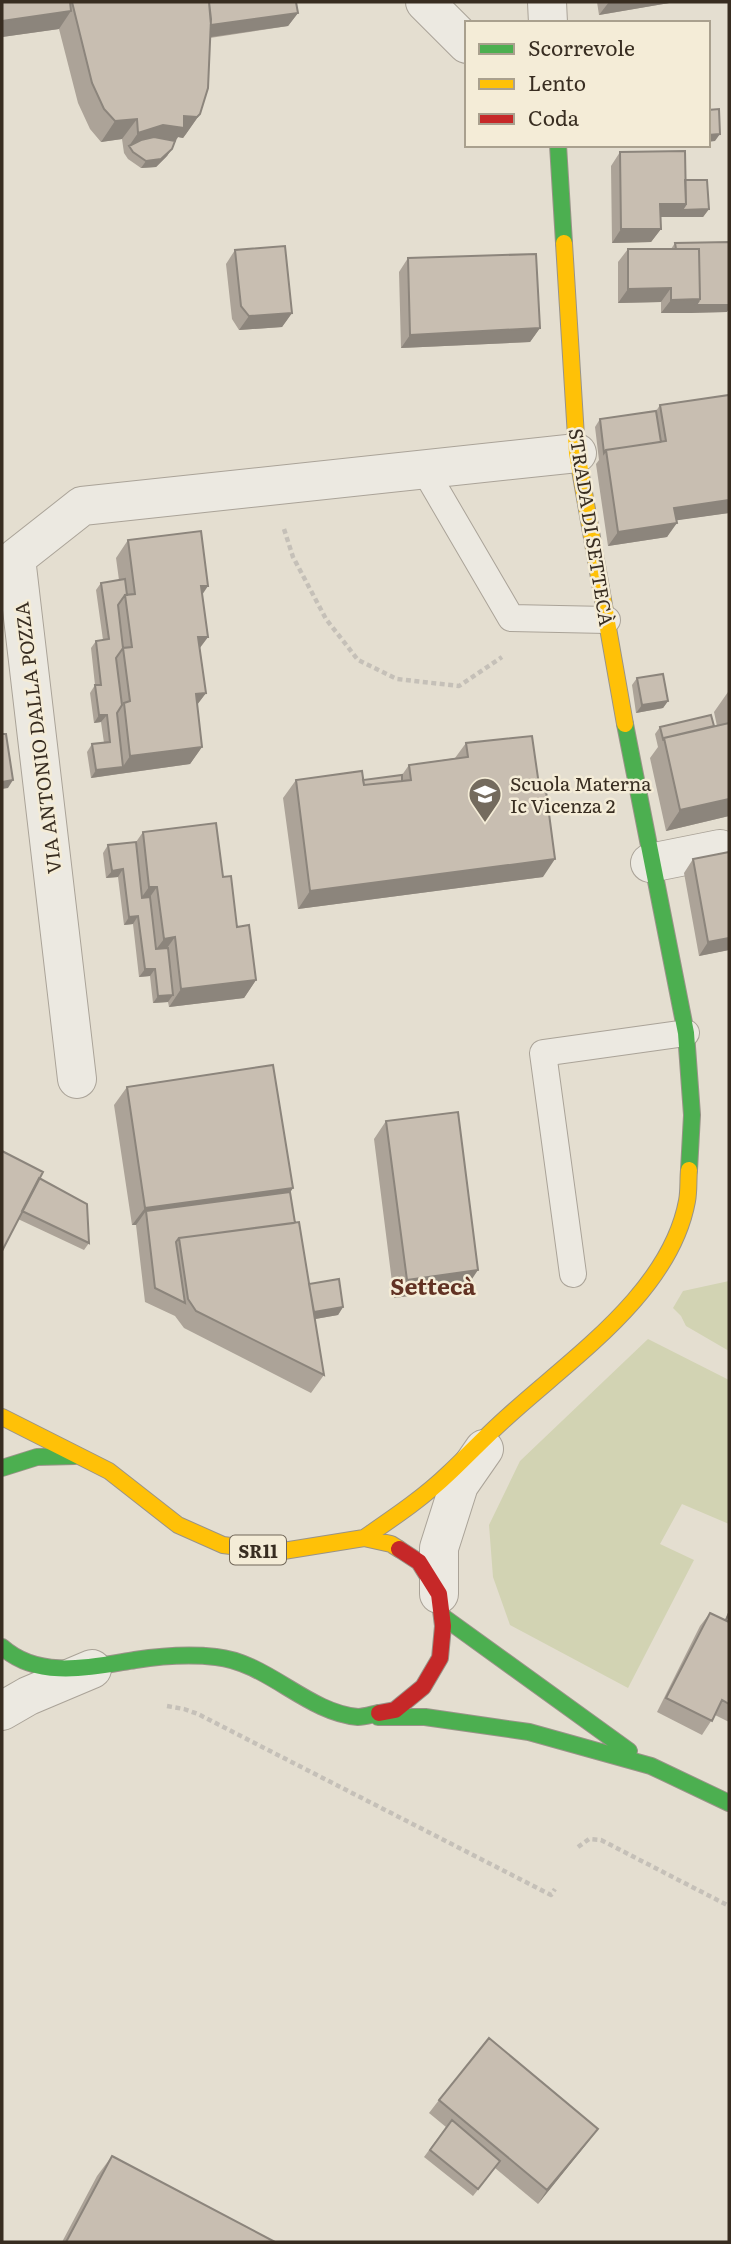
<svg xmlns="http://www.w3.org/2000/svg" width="731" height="2244" viewBox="0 0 731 2244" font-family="Literata,serif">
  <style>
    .green { fill: #d2d3b3 }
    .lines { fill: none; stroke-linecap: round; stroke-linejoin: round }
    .lane-casing { stroke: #aaa398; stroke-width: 28 }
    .street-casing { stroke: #aaa398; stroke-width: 40 }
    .fast-casing { stroke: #999388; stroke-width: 18 }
    .slow-casing { stroke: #999388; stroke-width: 18 }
    .jam-casing { stroke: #999388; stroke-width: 18 }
    .path { stroke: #c5c0b8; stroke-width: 4.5; stroke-dasharray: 5 3.5; stroke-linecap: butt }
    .lane { stroke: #ece9e1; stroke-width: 26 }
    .street { stroke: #ece9e1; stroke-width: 38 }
    .fast { stroke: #4caf50; stroke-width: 16 }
    .slow { stroke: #ffc107; stroke-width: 16 }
    .jam { stroke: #c62828; stroke-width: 16 }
    .wall { fill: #aca398 }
    .shaded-wall { fill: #8c857c }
    .building { fill: #c8beb1; stroke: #8c857c; stroke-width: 2 }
    .labels { text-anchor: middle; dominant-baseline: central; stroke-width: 5; stroke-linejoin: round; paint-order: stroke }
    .shield { fill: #f4ecd7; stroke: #706658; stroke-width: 2 }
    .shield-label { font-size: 18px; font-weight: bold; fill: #382d21 }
    .street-label { font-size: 19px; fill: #382d21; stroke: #f4ecd7 }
    .poi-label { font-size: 19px; fill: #382d21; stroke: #f4ecd7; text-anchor: start }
    .quarter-label { font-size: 23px; font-weight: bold; fill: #623223; stroke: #f4ecd7 }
  </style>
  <rect width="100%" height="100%" fill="#e4ded0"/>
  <!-- green -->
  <path class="green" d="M729,1281V1351L686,1326L681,1316L673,1308L683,1291Z
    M648,1339L729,1380V1524L682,1504L660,1544L694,1560L628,1688L510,1625L493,1577L489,1525L520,1461Z"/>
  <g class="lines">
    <defs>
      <path id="lane" d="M424,469L511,618L607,620
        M573,1274L543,1053L686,1033"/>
      <path id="street" d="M425,2L467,44
        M547,2L548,23
        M650,863L720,849
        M77,1079L16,558L82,506L577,453
        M439,1594V1548L459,1485L484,1449
        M2,1711L28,1696L92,1669"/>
      <path id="fast" d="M558,145L564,243
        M625,724L686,1033L692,1115L689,1170
        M2,1468L37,1457L75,1456
        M442,1616L629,1751
        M2,1647C39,1680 91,1667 135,1660C161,1656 189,1654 216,1657C267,1662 308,1713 358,1717C365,1717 373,1714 379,1713
        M378,1717H425L529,1732L651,1766L729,1803"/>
      <path id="slow" d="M564,243L577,453L625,724
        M2,1417L109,1471L178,1525L223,1545L277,1552L364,1538L391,1544L399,1549
        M364,1538C393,1518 423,1498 449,1473C468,1455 486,1436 506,1418C570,1359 670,1293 687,1201C689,1191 688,1180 689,1170"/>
      <path id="jam" d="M379,1713L395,1710L423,1687L440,1658L443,1626L439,1594L419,1562L399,1549"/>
    </defs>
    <!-- lane casing -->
    <use href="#lane" class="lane-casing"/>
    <!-- street casing -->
    <use href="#street" class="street-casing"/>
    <!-- fast casing -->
    <use href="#fast" class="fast-casing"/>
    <!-- slow casing -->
    <use href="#slow" class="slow-casing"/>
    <!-- jam casing -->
    <use href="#jam" class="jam-casing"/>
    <!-- path -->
    <path class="path" d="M284,529L293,557L326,619L358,660L397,679L459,686L502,657
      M167,1706L184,1709L198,1714L551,1895L555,1889
      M578,1847L589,1839L601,1840L729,1906"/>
    <!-- lane -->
    <use href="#lane" class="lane"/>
    <!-- street -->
    <use href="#street" class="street"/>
    <!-- fast -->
    <use href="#fast" class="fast"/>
    <!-- slow -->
    <use href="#slow" class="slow"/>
    <!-- jam -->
    <use href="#jam" class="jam"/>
  </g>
  <!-- wall -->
  <path class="wall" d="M2,2H296L298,13L288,26L210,38L200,114L183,138L178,137L167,156L156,167L141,168L128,159L124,153L122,139L101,142L90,129L78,103L59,29L2,37Z
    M597,2H675L599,15Z
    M620,152L685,180L709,209L703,217H660L661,229L651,242L612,243L611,166Z
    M675,243L727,312L661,313V302L618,303V262L628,249H671Z
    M235,250L292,313L282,327L239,330L232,319L226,264Z
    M408,258L540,328L530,342L401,348L399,272Z
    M729,395V513L676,520L667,537L608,546L596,464L599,460L595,427L600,419L656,411L660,405Z
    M128,540L202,594L208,637L200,648L206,693L197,705L202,747L190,764L91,778L87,752L92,744L104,743L101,722L94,723L90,693L95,685L91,648L96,641L103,640L96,590L101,583L119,580L116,558Z
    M637,678L668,701L663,708L636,713L632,685Z
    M728,692H729V816L666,831L650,758L658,747L655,734L660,727L717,726L714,712Z
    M466,743L543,877L298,909L283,798L296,780H363L402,775L409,765L455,758Z
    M143,832L223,877L237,927L256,980L244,998L169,1007L168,1002L153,1003L150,976L139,977L133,924L124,925L118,877L106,878L103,853L108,845L136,842Z
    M729,852V950L699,956L684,873L693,859Z
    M127,1087L293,1188L290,1192L295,1223L309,1284L343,1307L338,1315L315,1319L324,1375L311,1393L184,1328L175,1316L145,1302L136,1225H132L114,1105Z
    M386,1121L466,1288L394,1298L374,1139Z
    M39,1178L89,1243L84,1250L18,1219Z
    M729,1611V1722L715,1715L702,1735L657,1712L700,1626L710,1613L725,1620Z
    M439,2100L588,2142L538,2204L495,2168L473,2196L424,2157L446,2127L429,2113Z
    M112,2156L275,2242H62L97,2176Z"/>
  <!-- shaded-wall -->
  <path class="shaded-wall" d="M609,2H675L599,15Z
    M71,11L59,29L2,37V21Z
    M298,13L288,26L197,39L207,26Z
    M200,114L186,134L183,138L178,137L170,149L129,146L138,133L184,116Z
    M137,119L122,139L101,142L115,121Z
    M720,134L715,141L708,142V135Z
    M172,149L167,156L156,167L141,168L146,161Z
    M660,204H686L709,209L703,217H650Z
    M621,229H661L651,242L612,243Z
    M671,288L661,302L618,303L628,289Z
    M700,299L691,313H661L671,300Z
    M729,304V309L727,312L691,313L696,305Z
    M292,313L282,327L239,330L249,316Z
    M540,328L530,342L401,348L410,335Z
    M729,500V513L665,522L674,508Z
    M677,523L667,537L608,546L618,532Z
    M201,586H208L196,604Z
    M198,637H208L195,654Z
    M206,693L193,710L196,694Z
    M668,701L663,708L636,713L642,705Z
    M99,715H107L101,722L94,723Z
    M202,747L190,764L118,774L130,756Z
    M123,767L118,774L91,778L96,770Z
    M13,780L8,788L2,789V782Z
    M729,799V816L666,831L680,810Z
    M555,859L543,877L298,909L310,891Z
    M123,869L118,877L106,878L112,871Z
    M149,887H157L145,904L136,905Z
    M138,916L133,924L124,925L129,917Z
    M175,937L162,955L151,956L164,939Z
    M729,938V950L699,956L708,942Z
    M145,969H155L150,976L139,977Z
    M256,980L244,998L169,1007L181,989Z
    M173,995L168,1002L153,1003L158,996Z
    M293,1188L281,1206L146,1211L136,1225H132L145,1208Z
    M478,1270L466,1288L394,1298L407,1280Z
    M343,1307L338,1315L304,1321L309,1313Z
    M598,2129L588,2142L538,2204L547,2190Z"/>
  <!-- building -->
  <path class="building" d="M2,2H70L71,11L2,21Z
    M72,2H209L211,19L208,88L200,114L197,117L184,116V128L163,125L138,133L137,119L115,121L104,109L92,83Z
    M209,2H296L298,13L211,25Z
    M719,109L720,134L708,135V110Z
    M154,137L175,141L172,149L161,159L146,161L133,152L129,146L141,140Z
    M685,151L686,204H660L661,229H621L620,152Z
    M685,180H707L709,209L682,210L686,204Z
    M729,242V305H696L700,299L699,249H676L675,243Z
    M285,246L292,313L249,316L241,306L235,250Z
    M628,249H699L700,299L671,300V288L628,289Z
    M536,254L540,328L410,335L408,258Z
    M729,395V500L674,508L677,523L618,532L606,450L666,441L660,405Z
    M656,411L661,442L606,450L604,453L600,419Z
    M201,531L208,586H201L208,637H198L206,693L196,694L202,747L130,756L124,703L130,701L123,648L132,647L125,595L135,594L128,540Z
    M125,579L127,595H125L118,605L123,648L116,658L122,705L117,713L123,767L96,770L92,744L110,742L107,715H99L95,685H101L96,641L109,639L101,583Z
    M663,674L668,701L642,705L637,678Z
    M711,715L714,726L664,738L663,739L660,727Z
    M729,723V799L680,810L664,738Z
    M2,734H6L13,780L2,782Z
    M532,736L540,792L546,791L555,859L310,891L296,780L362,771L364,785L411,780L409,765L468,757L466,743Z
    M402,775V781L364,785L363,780Z
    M216,823L223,877L231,876L237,927L249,925L256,980L181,989L175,937L164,939L157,887H149L143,832Z
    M136,842L142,898L150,897L156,949L168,948L173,995L158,996L155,969H145L138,916L129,917L123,869L112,871L108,845Z
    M729,852V938L708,942L693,859Z
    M273,1065L293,1188L145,1208L127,1087Z
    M458,1112L478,1270L407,1280L386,1121Z
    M2,1151L43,1172L2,1251Z
    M39,1178L87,1204L89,1243L22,1211Z
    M290,1192L295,1223L179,1238L176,1242L185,1303L155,1288L146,1211Z
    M299,1222L324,1375L196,1311L188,1299L179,1238Z
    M339,1279L343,1307L314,1312L309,1284Z
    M710,1613L729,1622V1704L722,1700L712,1721L666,1698Z
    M729,1613V1622L726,1620Z
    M489,2038L598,2129L547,2190L439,2100Z
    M452,2120L500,2161L478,2189L430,2150Z
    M112,2156L275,2242H66Z"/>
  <!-- icons -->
  <defs>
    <symbol id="school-pin" viewBox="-11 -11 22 30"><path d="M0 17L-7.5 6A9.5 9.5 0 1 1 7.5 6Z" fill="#746b5e" stroke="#f4ecd7"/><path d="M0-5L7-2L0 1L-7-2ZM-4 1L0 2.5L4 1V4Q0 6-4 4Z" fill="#fff"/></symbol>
  </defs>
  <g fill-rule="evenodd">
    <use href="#school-pin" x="466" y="775" width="38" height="52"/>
  </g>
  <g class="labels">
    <!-- shield labels -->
    <rect class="shield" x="230" y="1535.5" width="56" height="29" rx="5"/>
    <g class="shield-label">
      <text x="258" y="1550">SR11</text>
    </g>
    <!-- street labels -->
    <g class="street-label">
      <text transform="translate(592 527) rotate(81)">STRADA DI SETTECÀ</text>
      <text transform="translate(37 738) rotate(-97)">VIA ANTONIO DALLA POZZA</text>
    </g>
    <!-- poi labels -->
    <g class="poi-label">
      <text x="510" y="783">Scuola Materna<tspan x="510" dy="22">Ic Vicenza 2</tspan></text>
    </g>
    <!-- quarter labels -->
    <g class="quarter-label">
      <text x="433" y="1285">Settecà</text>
    </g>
  </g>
  <!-- border -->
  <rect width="731" height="2244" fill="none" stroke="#382d21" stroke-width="7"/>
  <!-- legend -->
  <rect x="465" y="21" width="245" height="126" fill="#f4ecd7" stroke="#a9a08e" stroke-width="2"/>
  <rect x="479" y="44" width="35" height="10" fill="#4caf50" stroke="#a9a08e" stroke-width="2"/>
  <text x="528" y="56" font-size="21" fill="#382d21">Scorrevole</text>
  <rect x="479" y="79" width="35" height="10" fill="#ffc107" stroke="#a9a08e" stroke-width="2"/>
  <text x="528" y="91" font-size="21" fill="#382d21">Lento</text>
  <rect x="479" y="114" width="35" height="10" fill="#c62828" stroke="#a9a08e" stroke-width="2"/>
  <text x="528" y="126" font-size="21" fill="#382d21">Coda</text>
</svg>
